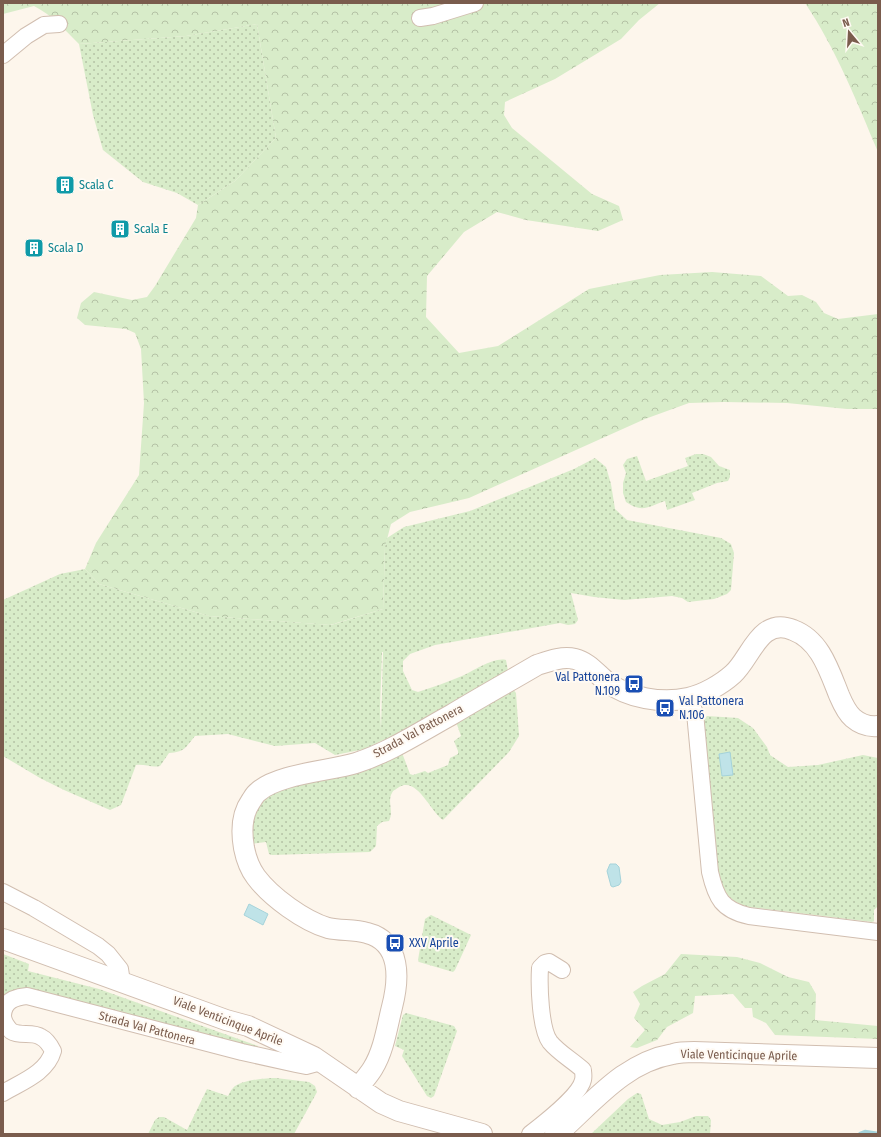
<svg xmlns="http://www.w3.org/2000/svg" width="881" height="1137" viewBox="0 0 881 1137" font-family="'Fira Sans Condensed',sans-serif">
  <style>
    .forest { fill: url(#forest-crowns) }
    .garden { fill: url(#garden-dots); fill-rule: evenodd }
    .water { fill: #bfe3e8; stroke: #a5d3da }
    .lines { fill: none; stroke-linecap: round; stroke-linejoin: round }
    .stream { stroke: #a5d3da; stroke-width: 4.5 }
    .minor-casing { stroke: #d1beb0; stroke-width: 18 }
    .tertiary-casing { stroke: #d1beb0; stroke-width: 22 }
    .minor { stroke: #fff; stroke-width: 16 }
    .tertiary { stroke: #fff; stroke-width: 20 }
    .labels { text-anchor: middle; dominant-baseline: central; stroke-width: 4; stroke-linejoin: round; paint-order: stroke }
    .culture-label { font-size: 12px; fill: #0d838f; stroke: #fffaf3; text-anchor: start }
    .transit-label { font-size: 12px; fill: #164399; stroke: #fffaf3; text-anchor: start }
    .street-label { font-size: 12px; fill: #7a5c4d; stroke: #fffaf3 }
  </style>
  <defs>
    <pattern id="forest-crowns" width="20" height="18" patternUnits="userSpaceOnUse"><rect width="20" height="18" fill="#d8ecc9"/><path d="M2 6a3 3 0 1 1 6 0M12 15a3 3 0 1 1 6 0" fill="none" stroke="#b4c2a5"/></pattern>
    <pattern id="garden-dots" width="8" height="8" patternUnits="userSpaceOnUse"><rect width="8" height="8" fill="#d8ecc9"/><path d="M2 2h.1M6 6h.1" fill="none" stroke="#b4c2a5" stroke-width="1.8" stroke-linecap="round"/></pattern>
  </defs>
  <rect width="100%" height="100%" fill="#fdf6ec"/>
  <path class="forest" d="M3 3H660L639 20 621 39 555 79 505 102 504 115 512 128 592 194 619 206 623 220 598 231 526 220 497 212 464 232 427 276 426 317 459 353 498 346 589 289 660 275 712 272 761 276 788 296 802 295 816 302 824 313 838 319 878 314V409H847L787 403 724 402 689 403 645 419 469 498 410 512 391 524 385 547 383 609 330 625 209 616 99 584 85 569 96 543 139 475 144 403 141 349 135 333 126 329 85 325 77 318 81 303 94 292 132 300 147 297 155 286 196 218 198 205 235 181 276 138 257 24 186 36 79 44C65 30 52 15 34 6L3 14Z
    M805 3H878V152C857 102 836 49 805 3Z
    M681 954 737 957 760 963 788 977 809 982 816 994 815 1020 878 1026V1039L775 1035 766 1023 753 1017 752 1008H745L733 994 695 996 693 1013 667 1027 657 1040 637 1048 630 1047 645 1030 634 1018 640 1004 633 992 642 986 665 974Z"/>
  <path class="garden" d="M257 24 276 138 235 181 198 205 177 193 143 182 103 150 93 115 79 44 186 36Z
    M696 454H703L711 457 719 466 730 470V477L728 481 717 483 692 493 695 500 667 510 665 501C648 507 642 513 626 502L623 493V483L626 473 623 465 627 459 637 456 646 481 688 466 685 458Z
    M595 458 606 467 611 484 615 509 627 520 721 538 731 544 734 553 731 590 727 594 714 599 688 602 682 598 672 596 624 600 594 597 571 593 578 620 575 624 568 625 560 623 435 645 410 654 403 661V671L412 690 418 692C433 687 448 682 462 676 474 671 493 657 506 660L508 671 396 736 381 741 365 749 335 755 315 743 275 746 228 734 195 736C185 748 185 752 169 753L160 766C152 768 145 764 136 765L121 805 110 810 64 790 40 778 3 756V600L60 574 85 569 99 584 209 616 331 625 383 609 385 547 387 538 404 527 470 511 574 469ZM382 652H383L381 730 380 708Z
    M512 688 516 693 519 736 509 752 443 820C430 811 417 776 399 787 397 789 393 790 392 793 387 801 394 812 389 821L382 822 377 826 376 846 370 852 272 855 269 854 266 842 251 844 249 823 267 790 401 750 410 774 413 775 425 771 428 773 448 765 450 758 458 754V751L454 741 461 736 455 719Z
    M707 716 738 718 753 728 767 747 770 755 788 767 818 765 863 755 878 758V906L874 910V921L872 922 749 907C729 902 722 891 718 871L704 719Z
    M431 915 471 935 455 970 453 972 419 962 418 960 425 919Z
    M3 954 29 964 28 971 99 989 258 1046V1048L25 989C17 989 9 991 3 997Z
    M406 1013 454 1026 457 1031 434 1096 431 1098 427 1096 402 1056 404 1050 395 1046 403 1015Z
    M276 1078 309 1082 315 1086 317 1092 294 1134H148L155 1120 159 1117H164L187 1130 207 1089 228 1096C229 1094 231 1090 233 1088 240 1080 266 1078 276 1078Z
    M637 1093 641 1094 649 1119 662 1125 680 1122 696 1116H708L711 1120 710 1134H591L628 1099Z"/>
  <path class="water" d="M730 752 733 775 722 776 719 754Z
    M610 864H616L619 867 621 882 619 885 613 887 611 886 607 871Z
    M249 904 268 914 263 925 244 915Z"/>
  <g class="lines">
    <path class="stream" d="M860 1134 865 1132 878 1134"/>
    <g class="minor-casing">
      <path id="minor" d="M420 18 433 16 475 3
        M3 55 26 36 44 25 59 24
        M689 698 695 713 710 872C716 898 722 910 749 916L878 932
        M3 892 34 908 98 946 108 954 120 969 122 982
        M3 1093C21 1082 47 1073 53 1051 50 1045 47 1040 41 1037 32 1031 20 1037 11 1031 6 1026 3 1021 3 1015 4 1001 15 997 27 996L242 1052 296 1064 306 1066 321 1062
        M530 1134C543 1124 580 1095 583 1080 584 1076 583 1073 583 1070 572 1060 559 1053 550 1042 540 1029 539 985 540 968L545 963 549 962 562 970"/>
    </g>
    <g class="tertiary-casing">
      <path id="tertiary" d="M3 939 226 1020 248 1026 314 1057 381 1103 399 1111 482 1134
        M358 1088C363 1081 369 1075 373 1068 384 1050 387 1027 392 1007 399 980 402 942 367 933 354 929 341 931 328 928 304 921 271 897 256 877 250 869 246 858 244 848 241 831 241 815 251 801 253 798 255 794 258 792 277 774 330 771 356 763 390 752 420 732 451 715 479 698 508 682 537 665 549 661 562 656 575 659 588 662 597 674 607 682 628 698 662 704 688 698 703 695 722 684 733 674 751 658 760 616 793 630 820 640 829 670 839 695 842 702 846 712 853 718 860 724 869 727 878 726
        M555 1134 563 1129C596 1099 626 1062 673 1054 680 1052 687 1052 694 1052L878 1058"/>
    </g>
    <use href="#minor" class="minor"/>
    <use href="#tertiary" class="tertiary"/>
  </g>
  <defs>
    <g id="building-square" transform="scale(1)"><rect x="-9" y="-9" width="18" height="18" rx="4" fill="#0f9aa8" stroke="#fffaf3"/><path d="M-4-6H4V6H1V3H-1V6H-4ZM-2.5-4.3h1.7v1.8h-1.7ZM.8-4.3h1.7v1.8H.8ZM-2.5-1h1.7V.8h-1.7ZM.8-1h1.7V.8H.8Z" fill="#fff"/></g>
    <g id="bus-square" transform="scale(1)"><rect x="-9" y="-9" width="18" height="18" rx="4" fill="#1a4fb4" stroke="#fffaf3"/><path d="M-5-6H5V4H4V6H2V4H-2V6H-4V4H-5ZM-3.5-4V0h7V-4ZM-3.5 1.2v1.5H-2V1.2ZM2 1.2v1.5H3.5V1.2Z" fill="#fff"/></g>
  </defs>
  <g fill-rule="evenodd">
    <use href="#building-square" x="65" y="185"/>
    <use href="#building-square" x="120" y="229"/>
    <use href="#building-square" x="34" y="248"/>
    <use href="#bus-square" x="634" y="684"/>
    <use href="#bus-square" x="665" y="708"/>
    <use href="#bus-square" x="395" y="943"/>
  </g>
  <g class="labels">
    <g class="culture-label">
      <text x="79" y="185">Scala C</text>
      <text x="134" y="229">Scala E</text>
      <text x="48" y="248">Scala D</text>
    </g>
    <g class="transit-label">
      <text x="620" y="677" text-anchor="end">Val Pattonera<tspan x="620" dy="14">N.109</tspan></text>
      <text x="679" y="701">Val Pattonera<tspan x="679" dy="14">N.106</tspan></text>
      <text x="409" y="943">XXV Aprile</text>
    </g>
    <g class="street-label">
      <text transform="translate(418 731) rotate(-28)">Strada Val Pattonera</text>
      <text transform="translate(228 1021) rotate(21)">Viale Venticinque Aprile</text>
      <text transform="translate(147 1028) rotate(15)">Strada Val Pattonera</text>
      <text transform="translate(739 1055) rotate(1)">Viale Venticinque Aprile</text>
    </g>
  </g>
  <rect width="881" height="1137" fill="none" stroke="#7a5c4d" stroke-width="8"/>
  <g transform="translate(849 32) rotate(342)" stroke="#fffaf3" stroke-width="3" paint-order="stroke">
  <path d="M0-3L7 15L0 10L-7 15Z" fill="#7a5c4d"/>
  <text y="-6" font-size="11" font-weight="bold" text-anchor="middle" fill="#7a5c4d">N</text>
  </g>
</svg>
